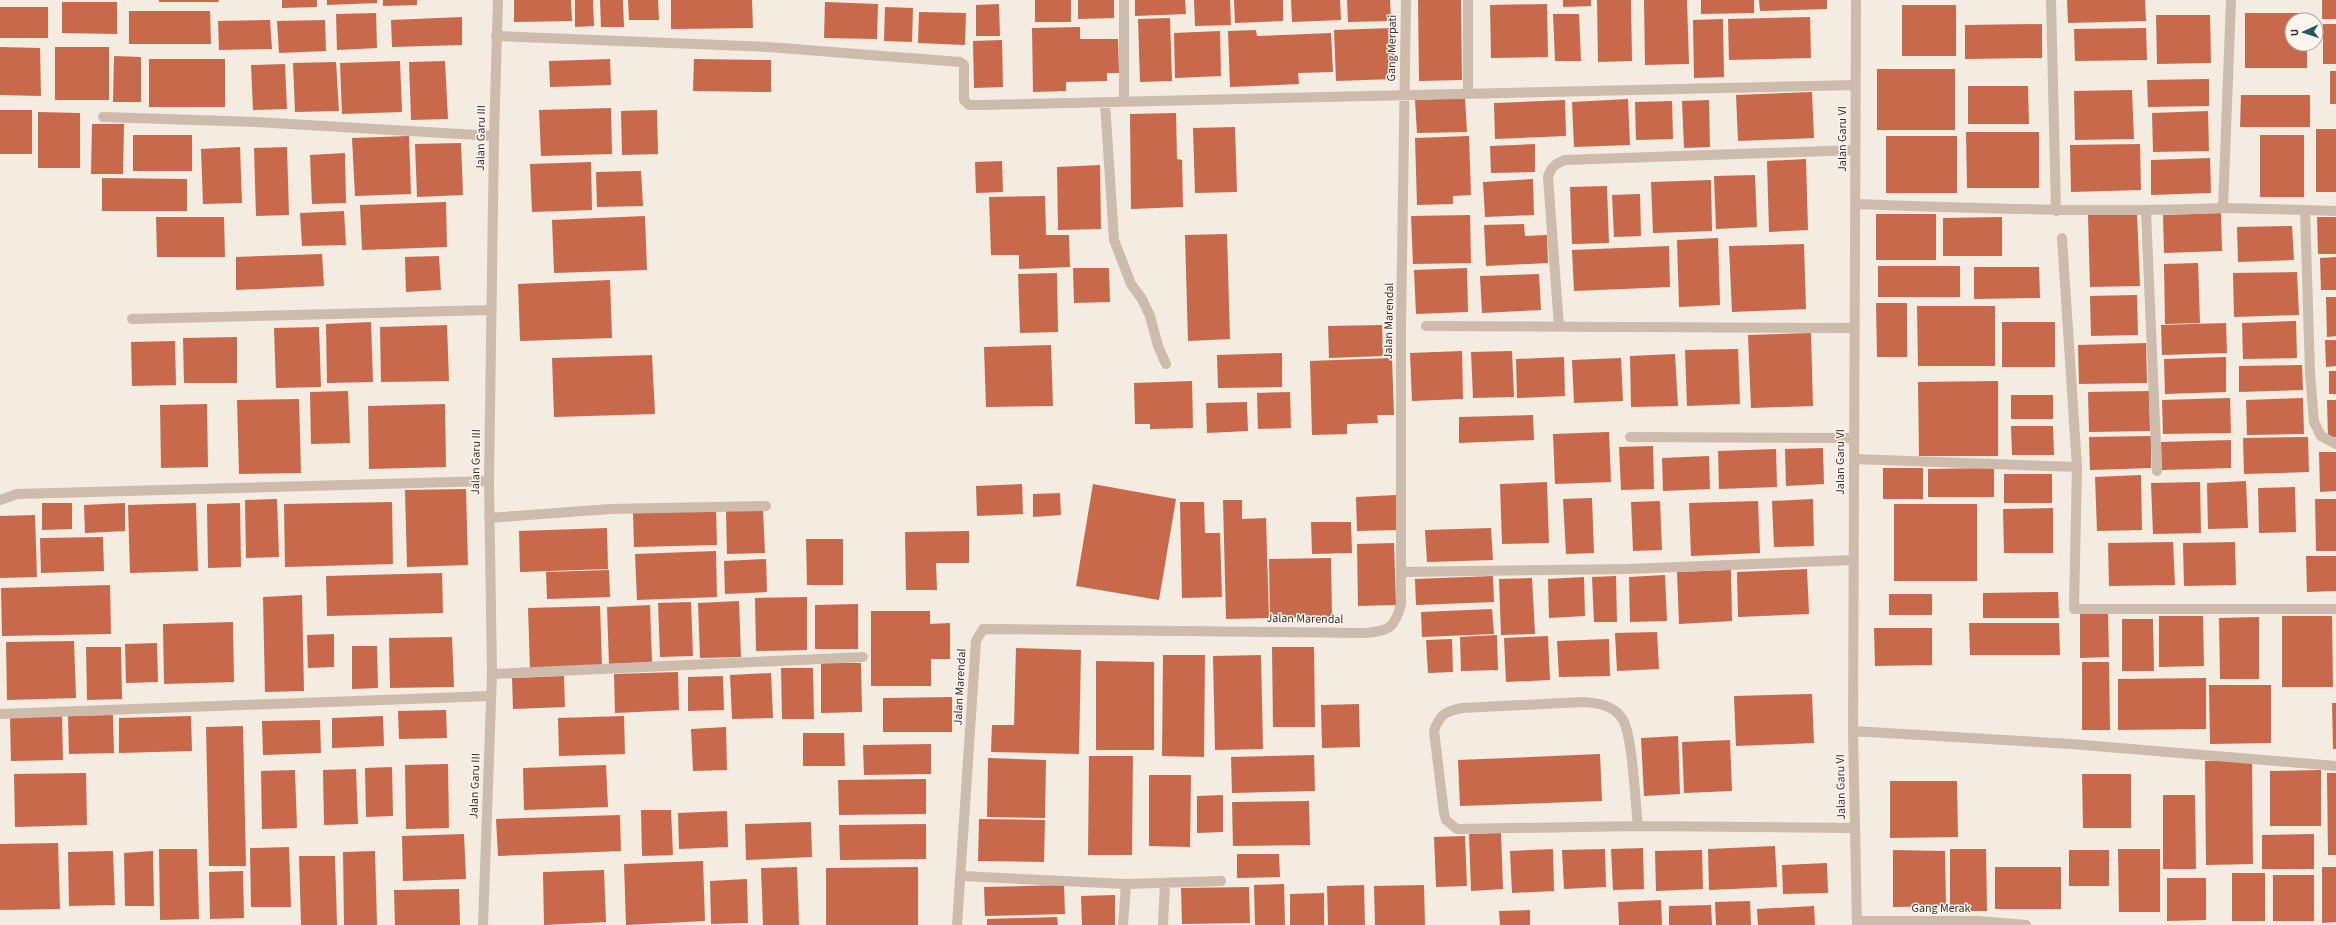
<svg xmlns="http://www.w3.org/2000/svg" width="2336" height="925" viewBox="0 0 2336 925" font-family="'Source Sans 3',sans-serif">
  <style>
    .building { fill: #c8694b }
    .lines { fill: none; stroke-linecap: round; stroke-linejoin: round }
    .minor { stroke: #cdbbac; stroke-width: 10 }
    .labels { text-anchor: middle; dominant-baseline: central; stroke-width: 3; stroke-linejoin: round; paint-order: stroke }
    .street-label { font-size: 12px; fill: #3b302b; stroke: #fbf5ee }
  </style>
  <rect width="100%" height="100%" fill="#f4ebe1"/>
  <path class="building" d="M159 0H219L218 2H159Z
    M282 0H317V7L282 8Z
    M327 0H377V3L327 5Z
    M383 0H417V5L383 6Z
    M514 0H571L572 21 514 22Z
    M575 0H593L594 26 575 27Z
    M600 0H623L624 27H601Z
    M628 0H658L659 20H629Z
    M671 0H752L753 28 671 29Z
    M1035 0H1071V22H1035Z
    M1078 0H1114V18L1078 19Z
    M1135 0H1185L1186 14 1135 16Z
    M1194 0H1230L1231 25 1195 26Z
    M1234 0H1283V21L1235 23Z
    M1291 0H1340L1341 20 1292 22Z
    M1347 0H1390L1391 21 1348 22Z
    M1418 0H1461L1462 80 1419 81Z
    M1563 0H1591V6L1563 7Z
    M1597 0H1631L1632 61 1598 62Z
    M1644 0H1687L1689 64 1645 65Z
    M1701 0H1754V13L1701 14Z
    M1759 0H1827V9L1760 11Z
    M2067 0H2145L2146 21 2068 23Z
    M2322 0H2336V19H2322Z
    M62 2H117V34L62 33Z
    M825 2 878 4 877 39 824 38Z
    M999 4 1000 36H976V5Z
    M1547 4 1548 57 1491 58 1490 5Z
    M1902 5H1956V56H1902Z
    M0 7H48V38H0Z
    M885 7 913 8 912 42 884 41Z
    M129 11H210L211 44H129Z
    M919 12 966 13 965 45 918 43Z
    M376 13 377 48 337 50 336 14Z
    M2245 13H2307V20H2292V44H2307V68H2245Z
    M1553 14H1579L1581 61H1555Z
    M2156 15H2210L2211 63 2157 64Z
    M462 17V45L392 47 391 20Z
    M1810 17 1811 58 1729 60 1728 19Z
    M1170 18 1172 81 1140 82 1138 19Z
    M1723 19 1724 77 1694 78 1693 20Z
    M270 20 272 49 219 50 218 21Z
    M325 20 326 51 279 53 277 21Z
    M2042 24V58L1965 59V25Z
    M2323 24H2336V64H2323Z
    M1080 27V39H1118L1119 73H1107V81L1066 82V91L1033 92 1032 28Z
    M1393 28 1395 79 1336 81 1334 30Z
    M2146 28 2147 60 2075 61 2074 29Z
    M1256 30 1257 36 1331 33 1333 72 1298 73 1299 84 1230 87 1228 31Z
    M1220 31 1221 76 1175 78 1174 33Z
    M1002 40 1003 87 974 88 973 41Z
    M0 47 40 48 41 96 0 95Z
    M55 47H109V100H55Z
    M114 56 141 57V102H113Z
    M149 59H225V107H149Z
    M610 59 611 85 550 87 549 61Z
    M694 59 771 60V92L693 91Z
    M400 61 402 112 342 114 340 63Z
    M445 61 448 119 411 120 409 62Z
    M336 62 339 111 295 112 293 63Z
    M285 64 287 109 253 110 251 65Z
    M1877 69H1955V130H1877Z
    M2330 71H2336V104H2330Z
    M2209 79V106L2148 107 2147 80Z
    M1968 86H2028L2029 124H1968Z
    M2132 90 2134 139 2075 140 2074 91Z
    M1812 92 1814 138 1738 141 1736 95Z
    M2241 95H2310V127H2240Z
    M1465 98 1467 132 1417 133 1415 100Z
    M1628 99 1630 145 1574 147 1572 102Z
    M1565 100 1566 136 1495 139 1494 103Z
    M1709 100 1710 147 1684 148 1682 101Z
    M1672 101 1673 139 1636 140 1635 102Z
    M611 108 612 154 541 156 539 110Z
    M0 110H32V154H0Z
    M657 110 658 154 622 155 621 111Z
    M2208 111 2209 151 2153 152 2152 113Z
    M38 112 80 113V168H38Z
    M1176 113 1177 159 1182 160 1183 207 1131 209 1130 114Z
    M92 124H124L123 174H91Z
    M1235 127 1237 192 1195 193 1193 128Z
    M2316 129H2336V192H2316Z
    M1966 132H2039V188H1967Z
    M133 135H192V171H133Z
    M2260 135H2304V197H2260Z
    M409 136 411 194 355 196 352 138Z
    M1469 136 1471 195 1453 196V204L1417 205 1415 138Z
    M1886 136H1957V193H1886Z
    M461 143 463 195 417 197 415 144Z
    M1535 144V172L1491 173 1490 146Z
    M2140 144 2141 190 2071 192 2070 145Z
    M240 147 242 203 203 204 201 149Z
    M287 147 289 215 256 216 254 148Z
    M345 153 346 203 312 204 310 155Z
    M2210 158 2211 193 2151 195V160Z
    M1806 159 1808 230 1769 232 1767 161Z
    M1002 161 1003 192 976 193 975 162Z
    M591 162 592 210 532 212 530 164Z
    M1100 165 1101 229 1058 230 1057 167Z
    M641 171 643 206 597 207 596 172Z
    M1755 175 1757 227 1716 229 1714 176Z
    M102 178 187 179V211H102Z
    M1533 179 1534 215 1485 217 1483 182Z
    M1711 180 1712 231 1653 233 1651 182Z
    M1607 186 1609 243 1572 244 1570 187Z
    M1640 194 1641 236 1614 237 1612 195Z
    M1045 196 1046 235H1069L1070 267 1019 269V255H991L989 197Z
    M446 202 447 247 362 250 360 205Z
    M344 211 346 245 302 246 300 213Z
    M2221 213 2222 251 2164 253 2163 215Z
    M1876 214H1936V260H1876Z
    M2137 214 2140 286 2090 287 2088 215Z
    M1470 215 1471 263 1413 264 1411 216Z
    M645 216 647 270 554 273 552 220Z
    M156 217H224L225 257H157Z
    M2002 217V256H1943V218Z
    M2317 217H2336V254H2318Z
    M1524 224 1525 236 1547 235 1548 263 1486 266 1484 225Z
    M2292 226 2294 260 2238 262 2237 227Z
    M1227 234 1230 339 1188 341 1185 235Z
    M1718 238 1720 305 1679 307 1677 240Z
    M1804 244 1806 309 1732 312 1729 246Z
    M1669 246 1670 287 1574 291 1572 250Z
    M322 254 324 286 236 290V257Z
    M439 256 441 290 406 292 405 257Z
    M2336 257V290H2321L2320 258Z
    M2198 263 2200 323 2165 324 2164 264Z
    M1878 266H1960V297H1878Z
    M1974 267H2039L2040 298 1974 299Z
    M1073 268H1109L1110 302 1074 303Z
    M1467 268 1468 312 1416 314 1414 270Z
    M2297 272 2299 315 2234 317 2233 273Z
    M1057 273 1058 332 1020 333 1018 274Z
    M1539 274 1541 310 1482 313 1480 276Z
    M610 280 612 338 520 341 518 284Z
    M2137 295 2138 335 2091 336 2090 296Z
    M2326 297H2336V336L2327 337Z
    M1876 303H1907V357H1877Z
    M1917 306H1995V366H1918Z
    M2296 321 2297 358 2243 359 2242 323Z
    M371 322 373 382 327 383 326 324Z
    M2002 322H2055V367H2002Z
    M2226 323 2227 353 2162 355 2161 325Z
    M447 325 449 381 381 382 380 327Z
    M1382 325 1383 356 1329 358 1328 326Z
    M319 327 321 387 276 388 274 328Z
    M1811 333 1813 406 1751 408 1748 335Z
    M237 337V383H184L183 338Z
    M2325 340H2336V366L2326 367Z
    M175 341 176 385 132 386 131 342Z
    M2146 343 2147 383 2079 384 2078 345Z
    M1051 345 1053 406 986 407 984 347Z
    M1738 349 1740 404 1687 406 1685 350Z
    M1462 351 1463 399 1412 401 1410 353Z
    M1512 351 1514 397 1473 398 1471 352Z
    M1282 353V387L1218 388 1217 355Z
    M1675 354 1678 406 1631 407 1630 356Z
    M652 355 655 414 554 417 552 358Z
    M1564 357 1565 396 1517 398 1516 359Z
    M2226 357V392L2165 394 2164 359Z
    M1392 358 1394 415H1377L1378 423 1347 424V434L1312 435 1310 361Z
    M1621 358 1623 401 1574 403 1572 360Z
    M2302 365 2303 390 2239 392V366Z
    M2329 371H2336V394H2329Z
    M1192 381 1193 428 1150 429V424H1135L1134 383Z
    M1998 381V456H1919L1918 382Z
    M348 391 350 443 311 444 310 392Z
    M2149 391 2150 431 2089 432 2088 392Z
    M1290 392 1291 428 1258 429 1257 393Z
    M2011 395H2053V419H2011Z
    M2230 398 2231 433 2163 434 2162 400Z
    M2303 398 2304 434 2247 435 2246 400Z
    M299 399 301 473 239 474 237 400Z
    M2327 400H2336V437H2328Z
    M1247 402 1248 431 1207 433 1206 403Z
    M207 404 208 467 161 468 160 405Z
    M445 404 446 467 369 469 368 406Z
    M1533 415 1534 440 1459 443V417Z
    M2011 426H2053L2054 455H2012Z
    M1609 432 1611 482 1555 484 1553 434Z
    M2151 436V468L2090 470 2089 437Z
    M2308 437 2309 472 2244 474 2243 438Z
    M2231 440V468L2162 470 2161 442Z
    M1653 446 1654 489 1621 490 1619 447Z
    M1823 448 1824 484 1786 486 1785 449Z
    M1776 449 1777 487 1719 489 1718 451Z
    M2319 452H2336V491L2320 492Z
    M1709 456 1710 489 1663 491 1662 458Z
    M1883 468H1923V499H1883Z
    M1994 468V497H1928V469Z
    M2004 474H2052V503H2004Z
    M2141 475 2142 530 2097 531 2095 477Z
    M2246 481 2248 528 2208 529 2207 483Z
    M1547 482 1549 543 1502 544 1500 484Z
    M2200 482 2201 533 2153 534 2151 483Z
    M1022 484 1023 514 977 516 976 486Z
    M1093 484 1176 499 1159 600 1076 586Z
    M2295 487 2296 532 2259 533 2258 488Z
    M466 489 468 565 407 567 405 490Z
    M1060 493 1061 515 1033 517V494Z
    M1396 495V530L1357 531 1356 497Z
    M1592 498 1594 553 1566 554 1563 499Z
    M277 499 279 557 246 558 245 500Z
    M1813 499 1814 546 1774 547 1772 501Z
    M2315 499H2336V551H2316Z
    M1223 500H1242V519L1266 518 1269 618 1226 619Z
    M1660 501 1662 550 1633 551 1631 502Z
    M1758 501 1760 553 1691 556 1689 503Z
    M392 502 393 564 285 567 284 504Z
    M1180 502H1204L1205 533H1220L1222 597 1182 598Z
    M42 503H72V529L42 530Z
    M125 503V531L85 533 84 505Z
    M196 503 198 571 130 573 128 505Z
    M240 503 241 567 208 568 207 504Z
    M1894 504H1977V581H1894Z
    M2053 508V553H2004L2003 509Z
    M716 509 717 545 634 547 633 512Z
    M763 510 765 553 727 554 726 511Z
    M35 515 37 577 0 578V516Z
    M1311 522H1351L1352 553 1312 554Z
    M607 528 608 569 520 572 519 531Z
    M1491 528 1493 560 1427 562 1425 530Z
    M969 531V563H936L937 590H906L905 532Z
    M103 537 104 571 41 573 40 538Z
    M806 539H843V585H807Z
    M2173 542 2175 585 2109 586 2108 543Z
    M2235 542 2236 585 2184 586 2183 543Z
    M1394 543 1396 605 1358 606 1357 544Z
    M716 551 717 597 637 600 635 554Z
    M2306 556H2336V591L2307 592Z
    M1331 558 1332 617 1270 618 1269 559Z
    M766 559 767 592 725 594 724 561Z
    M1807 569 1809 614 1738 617 1737 572Z
    M609 570 610 597 547 599 546 572Z
    M1731 570 1732 621 1679 624 1677 572Z
    M442 573 443 613 327 616 326 576Z
    M1665 575 1667 621 1630 622 1629 577Z
    M1493 576 1494 602 1416 605 1415 579Z
    M1616 576 1617 622H1594L1592 577Z
    M1584 577 1585 616 1549 618 1548 579Z
    M1532 578 1535 634 1501 635 1499 579Z
    M110 585 111 634 2 636 1 588Z
    M2058 592 2059 618H1983V593Z
    M1889 594H1932V615H1889Z
    M302 595 304 691 265 692 263 597Z
    M807 597V650L756 651 755 598Z
    M739 601 741 657 700 658 698 603Z
    M691 602 693 656 660 657 658 603Z
    M858 604V649H815V605Z
    M650 605 652 662 609 664 607 607Z
    M600 606 602 666 530 669 528 608Z
    M1492 609 1494 634 1422 637 1421 612Z
    M871 611H930V624L950 623V659H931V686H871Z
    M2080 613H2108L2109 657 2080 658Z
    M2159 616H2203L2204 666 2159 667Z
    M2282 616H2332L2333 687H2282Z
    M2259 617V679H2220L2219 618Z
    M2122 619H2153L2154 671H2122Z
    M233 622 234 682 164 684 163 624Z
    M1969 623H2059L2060 655H1970Z
    M1874 628H1932V665L1875 666Z
    M1657 632 1659 669 1617 671 1615 633Z
    M334 634V667L308 668 307 635Z
    M1497 635 1498 670 1461 671 1460 637Z
    M1548 636 1550 680 1506 682 1504 638Z
    M452 637 454 687 390 688 389 638Z
    M1452 639 1453 672 1428 673 1426 640Z
    M1609 639 1610 676 1559 677 1557 641Z
    M74 641 76 698 7 700 6 642Z
    M157 643 158 682 126 683 125 644Z
    M352 646H377L378 688 352 689Z
    M86 647H121L122 699 87 700Z
    M1272 647H1314L1315 727H1273Z
    M1016 648 1081 650 1079 754 991 752 992 725H1014Z
    M1163 655H1205L1204 757 1162 756Z
    M1261 655 1263 749 1215 750 1213 656Z
    M1096 661 1154 662V750H1096Z
    M2082 662H2109L2110 730H2082Z
    M821 663H861L862 712 821 713Z
    M781 668H813L814 719H782Z
    M678 672 679 710 615 713 614 674Z
    M771 673 773 718 732 719 730 675Z
    M564 676 565 707 513 709 512 678Z
    M723 676 724 710 688 711V677Z
    M2206 678V729L2118 730V679Z
    M2209 685H2271V743L2210 744Z
    M1812 694 1814 743 1736 746 1734 696Z
    M952 697V732H883V698Z
    M2332 703H2336V749H2333Z
    M1359 704 1360 747 1322 748 1321 705Z
    M446 710 447 738 399 739 398 711Z
    M113 715 114 753 69 754 68 716Z
    M62 716 63 760 11 761 10 717Z
    M191 716 192 751 119 753V718Z
    M383 716 384 746 332 748V718Z
    M624 716 625 754 559 756 558 718Z
    M320 720 321 753 263 755 262 721Z
    M243 726 246 866H209L206 727Z
    M726 727 727 770 693 771 691 729Z
    M803 733H844L845 766H803Z
    M1678 736 1680 794 1644 796 1641 738Z
    M1730 740 1732 791 1684 793 1682 742Z
    M931 744V774L864 775 863 745Z
    M1600 754 1602 801 1460 806 1458 760Z
    M1314 755 1315 791 1232 793 1231 757Z
    M1089 756H1133L1132 855H1088Z
    M988 758 1046 760 1045 818 987 817Z
    M2252 760 2253 864 2206 865 2205 761Z
    M448 764 449 828 406 829 405 765Z
    M606 765 608 807 524 810 523 768Z
    M392 767 393 816 366 817 365 768Z
    M356 769 358 824 324 825 323 770Z
    M295 770 297 828 262 829 261 771Z
    M2321 770V826H2270V771Z
    M86 773 87 825 15 827 14 774Z
    M2327 773H2336V855H2328Z
    M2082 774H2131V828H2083Z
    M1149 775H1191L1190 847 1149 846Z
    M926 779V814L839 815 838 780Z
    M1890 781H1957L1958 837 1890 838Z
    M1223 795V832L1197 833V796Z
    M2163 795H2195L2196 869H2163Z
    M1309 801 1310 845 1233 846 1232 802Z
    M641 810H671L673 855 642 856Z
    M727 811 728 847 679 849 678 813Z
    M620 815 621 851 498 856 496 819Z
    M979 819 1045 820 1044 862 978 861Z
    M811 822 812 857 746 860 745 824Z
    M926 824V859L840 860 839 825Z
    M1501 833 1503 889 1471 891 1469 834Z
    M464 834 466 879 403 881 402 836Z
    M2314 834V869H2262V835Z
    M1465 836 1467 886 1436 887 1434 837Z
    M58 843 60 909 0 910V844Z
    M1775 846 1777 887 1709 890 1708 849Z
    M289 847 291 907H251L250 848Z
    M1643 848 1644 889 1613 890 1611 849Z
    M159 849H197L199 919 160 920Z
    M1553 849 1554 891 1512 893 1510 851Z
    M1605 849 1606 887 1564 889 1562 850Z
    M1950 849H1986L1987 911H1950Z
    M2118 849H2160V912H2119Z
    M1702 850 1703 889 1656 891 1655 851Z
    M1893 850 1945 851 1946 906 1893 907Z
    M2069 850H2109V886H2069Z
    M113 851 115 905 69 906 68 852Z
    M153 851 154 906H125L124 853Z
    M375 851 377 925H344L343 852Z
    M1237 854H1279L1280 877 1237 878Z
    M299 856H335L337 925H301Z
    M703 861 705 921 626 925 624 864Z
    M1827 863 1828 893 1783 894 1782 865Z
    M797 867 799 925H763L761 868Z
    M918 867V925H826V868Z
    M1995 867H2061V909H1995Z
    M2322 867H2336V922L2322 923Z
    M604 870 606 922 544 925 543 872Z
    M243 871 244 918 210 919 209 872Z
    M2232 873H2265V921H2232Z
    M2273 875H2314V921H2273Z
    M2167 878H2206V920L2167 921Z
    M747 879 748 923 711 924 710 881Z
    M1284 884 1285 925H1255L1254 885Z
    M1064 885 1065 914 985 916 984 887Z
    M1364 885 1365 925H1328L1327 886Z
    M1424 885 1425 925H1375L1374 886Z
    M1249 887 1250 923 1182 924 1181 888Z
    M459 889 460 925H395L394 890Z
    M1324 893V925H1290V894Z
    M1115 895V925H1082L1081 896Z
    M1661 900 1662 925H1619L1618 902Z
    M1750 901 1751 925H1716L1715 902Z
    M1711 905 1712 925H1669V906Z
    M1814 906 1815 925H1758L1757 909Z
    M1530 910V925H1500L1499 911Z
    M1057 917 1058 925H987V919Z"/>
  <g class="lines">
    <path class="minor" d="M1124 0V101
      M1856 0 1853 731 1857 925
      M2051 0 2056 211
      M2231 0 2223 208 2305 210 2310 373 2314 422 2321 436 2336 444
      M496 36 768 47 960 62 964 65V100L969 105H980L1855 85
      M1468 93V0
      M1105 103 1114 240 1131 284 1142 299 1150 316 1158 346 1166 364
      M103 117 256 122 494 136
      M1855 204C1978 208 2100 213 2223 208
      M2305 210 2336 211
      M2146 211 2157 471
      M2062 238 2077 467 2074 609H2336
      M132 319 491 310
      M1426 326 1854 328
      M1559 327 1548 177C1551 167 1555 164 1565 160L1855 150
      M1630 437 1853 438
      M1854 459 2077 467
      M0 500 17 494 489 481
      M489 518 610 509 766 506
      M1401 572 1627 569 1853 560
      M492 674 863 657
      M0 714 491 696
      M1853 731 2071 744 2336 766
      M1638 826C1635 802 1633 738 1623 720 1615 705 1597 703 1583 702L1462 708C1446 711 1439 715 1434 731L1444 813 1446 820 1457 829 1638 826 1855 828
      M962 876 1126 884 1221 881
      M1857 921H1977L2026 925
      M483 925 492 674 489 481 494 136 498 0
      M957 925 976 641 983 629 1366 633C1389 631 1395 628 1401 604V326L1406 0
      M1123 925 1126 884
      M1163 925 1165 883"/>
  </g>
  <g class="labels">
    <g class="street-label">
      <text transform="translate(1392 48) rotate(-89)">Gang Merpati</text>
      <text transform="translate(481 138) rotate(-89)">Jalan Garu III</text>
      <text transform="translate(1842 139) rotate(-90)">Jalan Garu VI</text>
      <text transform="translate(1389 321) rotate(-89)">Jalan Marendal</text>
      <text transform="translate(476 462) rotate(-89)">Jalan Garu III</text>
      <text transform="translate(1840 462) rotate(-90)">Jalan Garu VI</text>
      <text transform="translate(1305 619) rotate(1)">Jalan Marendal</text>
      <text transform="translate(960 687) rotate(-87)">Jalan Marendal</text>
      <text transform="translate(475 786) rotate(-88)">Jalan Garu III</text>
      <text transform="translate(1841 787) rotate(-91)">Jalan Garu VI</text>
      <text x="1941" y="908">Gang Merak</text>
    </g>
  </g>
  <g transform="translate(2304 32) rotate(267)"><circle r="19" fill="#fbf5ee" stroke="#aea6a0"/>
  <path d="M0-3L7 15L0 10L-7 15Z" fill="#1f5a5e"/>
  <text y="-6" font-size="11" font-weight="bold" text-anchor="middle" fill="#3b302b">U</text>
  </g>
</svg>
